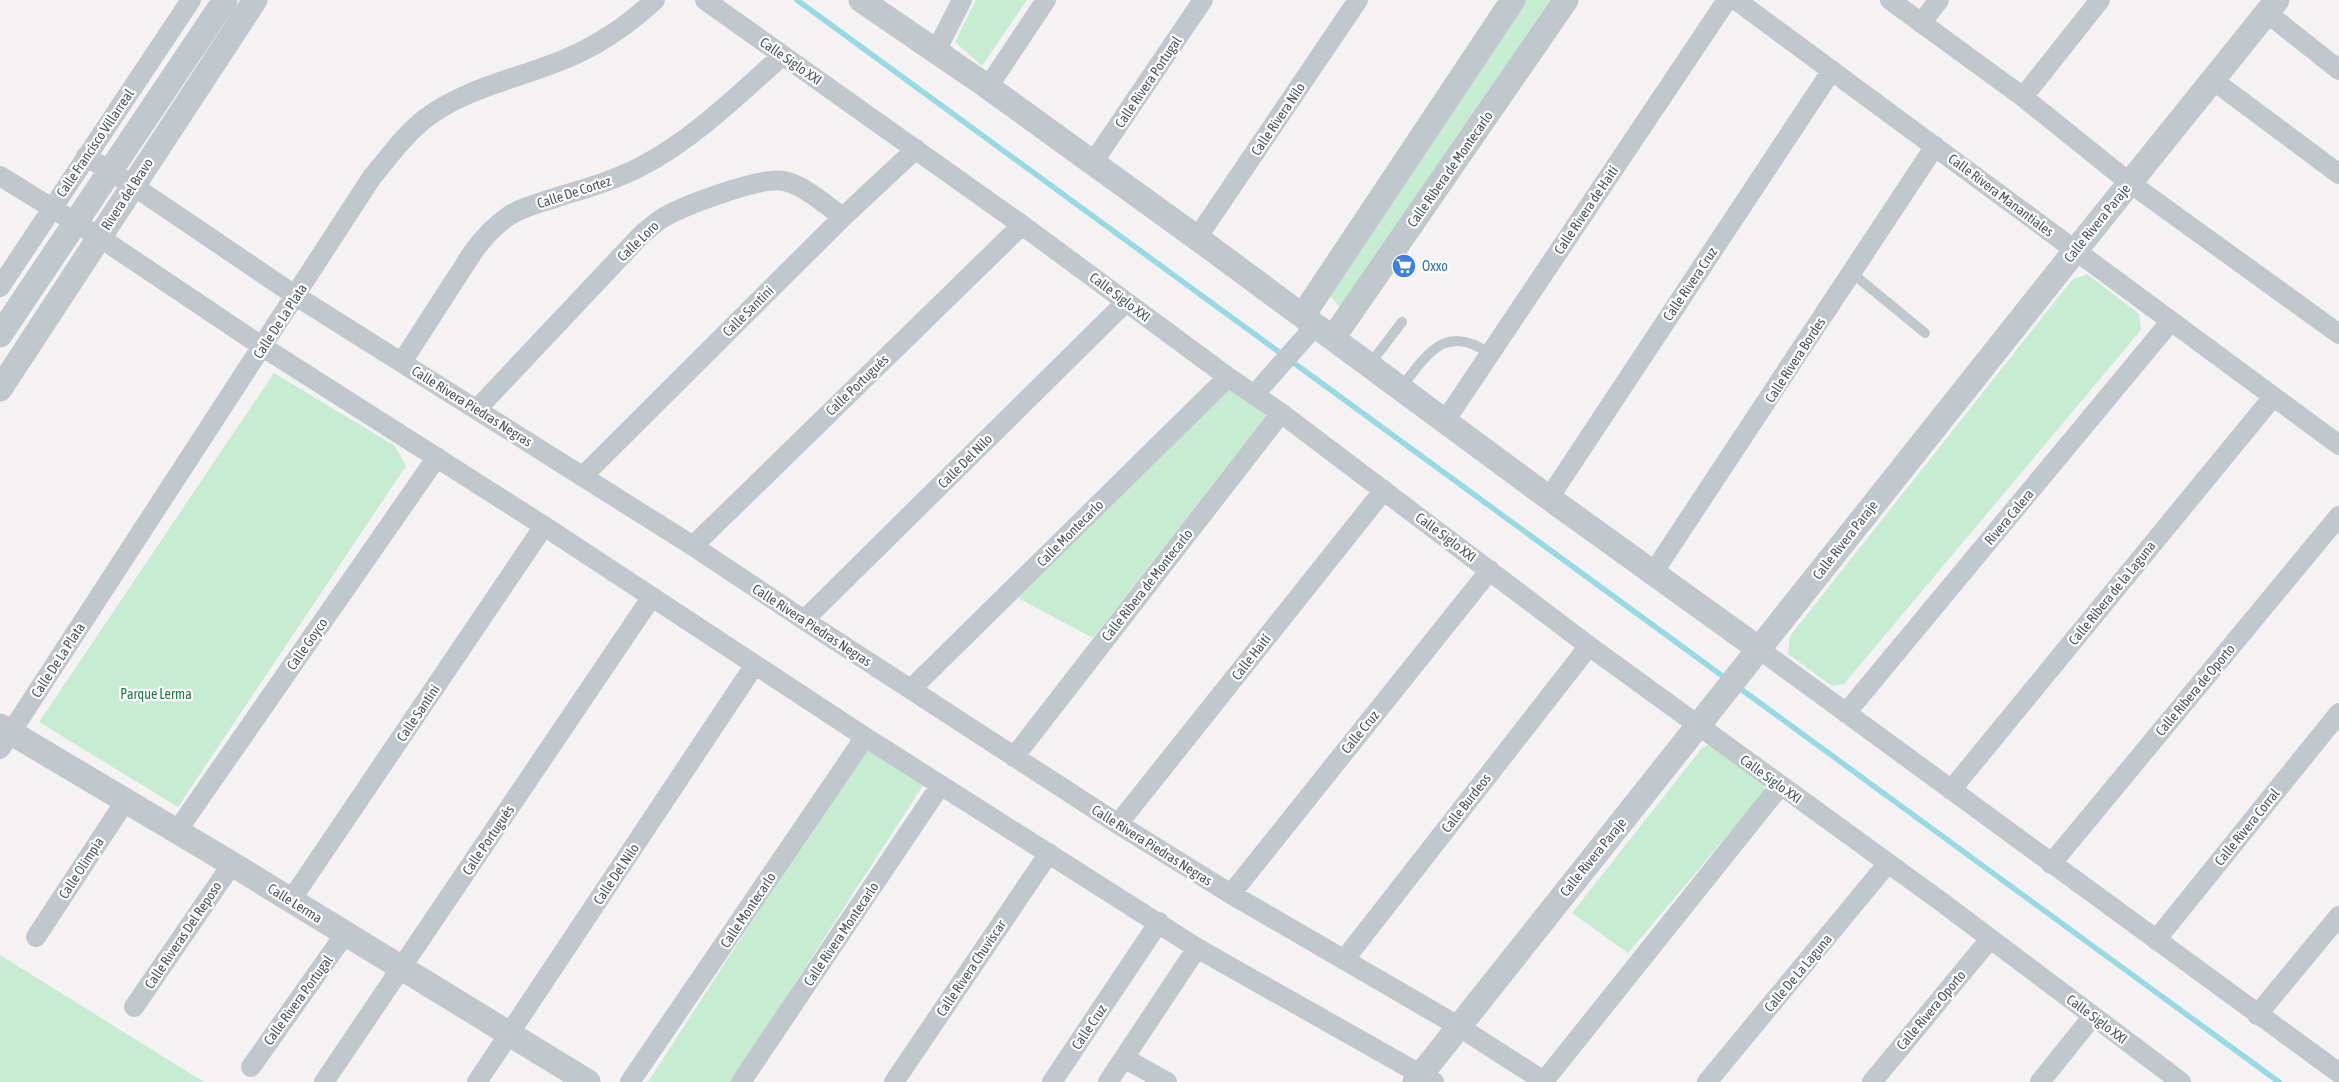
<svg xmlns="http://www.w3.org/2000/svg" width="2339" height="1082" viewBox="0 0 2339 1082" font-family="'Asap Condensed',sans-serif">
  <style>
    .green { fill: #c7ecd2 }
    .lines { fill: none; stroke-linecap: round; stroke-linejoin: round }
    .stream { stroke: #98d9e4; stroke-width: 5.5 }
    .service { stroke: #c0c7cd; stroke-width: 10 }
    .minor { stroke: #c0c7cd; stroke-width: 20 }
    .tertiary { stroke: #c0c7cd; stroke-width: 25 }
    .labels { text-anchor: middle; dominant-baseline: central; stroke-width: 4.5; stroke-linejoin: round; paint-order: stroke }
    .street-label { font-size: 14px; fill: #4c565e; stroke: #fff }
    .shop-label { font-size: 14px; fill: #366cbe; stroke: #fff; text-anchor: start }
    .park-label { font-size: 14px; fill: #227948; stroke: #fff }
  </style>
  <rect width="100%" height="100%" fill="#f4f2f2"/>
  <path class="green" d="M976 0H1027L982 66 955 42Z
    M1524 0H1555L1341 308 1328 294Z
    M2087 274 2139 314 2141 330 1844 684 1832 686 1788 654 1790 636 2072 280Z
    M274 373 395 446 406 466 178 807 39 722Z
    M1231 389 1264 412 1266 416 1093 638 1018 598 1224 392Z
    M1711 743 1765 783 1764 792 1628 953 1572 913 1702 748Z
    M865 746 924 784 731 1082H648Z
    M0 955 204 1082H0Z"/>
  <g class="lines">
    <path class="stream" d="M797 0 1728 680
      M1738 687 2279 1082"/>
    <path class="service" d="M1852 273 1925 333
      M1370 364 1402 322
      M1401 388C1427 354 1446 322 1490 354"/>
    <path class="minor" d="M705 0 1022 225 1228 377 1281 413 1589 646 1943 903 2181 1082
      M1736 0 2339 445
      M1890 0 2023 97 2130 183 2339 334
      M2267 13 2339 70
      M1921 23 1939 0
      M935 53 962 0
      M2214 81 2339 174
      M988 87 1046 0
      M2023 97 2100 0
      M86 156 132 185 296 296 693 546 804 620 1118 824 1231 894 1458 1026 1545 1082
      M1092 164 1203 0
      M0 176 99 237 263 347 544 526 865 737 1197 948 1434 1082
      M1197 238 1358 0
      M0 287 191 0
      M402 362 473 252C484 237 495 225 510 215 526 205 547 201 564 195 591 187 617 179 642 166 695 138 738 95 783 55
      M1255 394 1307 335
      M477 409 643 233C649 229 655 223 661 219 682 206 762 176 784 181 806 186 825 205 843 217
      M1445 421 1727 0
      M583 476 843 217 916 149
      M1549 498 1832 70
      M693 546 1022 225
      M1653 573 1935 146
      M804 620 1126 302
      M1759 649 2339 1073
      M911 689 1228 377
      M1846 713 2171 321
      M0 749 372 177C389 157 404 135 426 118 465 89 511 80 555 63 593 49 626 27 655 0
      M1014 757 1281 413
      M1951 790 2273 397
      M1118 824 1384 490
      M177 831 437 457
      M2051 864 2339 516
      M1231 894 1490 570
      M291 900 544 526
      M36 937 126 800
      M2156 940 2339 713
      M1344 960 1589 646
      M134 1007 232 864
      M2257 1015 2339 916
      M1124 1058 1167 1082
      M251 1067 345 934
      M1544 1081 1780 786
      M324 1082 651 598
      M477 1082 754 666
      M630 1082 865 737
      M741 1082 940 786
      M894 1082 1049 853
      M1052 1082 1159 922
      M1108 1082 1197 948
      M1707 1082 1888 863
      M1872 1082 1990 939
      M2040 1082 2093 1016"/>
    <path class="tertiary" d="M861 0 988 87 1197 238 1549 498 1759 649
      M1303 315 1513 0
      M0 335 225 0
      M1333 338 1566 0
      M0 389 255 0
      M0 726 232 864 588 1082
      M1415 1082 2075 251 2277 0"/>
  </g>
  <defs>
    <g id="supermarket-disc" transform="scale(1.25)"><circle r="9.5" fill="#3f7fe0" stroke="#fff"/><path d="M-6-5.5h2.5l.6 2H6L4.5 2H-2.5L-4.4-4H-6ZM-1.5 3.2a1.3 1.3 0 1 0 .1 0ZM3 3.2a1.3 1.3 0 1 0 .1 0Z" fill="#fff"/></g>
  </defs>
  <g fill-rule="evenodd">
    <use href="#supermarket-disc" x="1404" y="266"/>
  </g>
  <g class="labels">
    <g class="street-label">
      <text transform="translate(791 61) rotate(35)">Calle Siglo XXI</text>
      <text transform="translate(1148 82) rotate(-56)">Calle Rivera Portugal</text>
      <text transform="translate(1278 119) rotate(-56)">Calle Rivera Nilo</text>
      <text transform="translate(95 143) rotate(-56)">Calle Francisco Villarreal</text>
      <text transform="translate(1450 169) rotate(-55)">Calle Ribera de Montecarlo</text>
      <text transform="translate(574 192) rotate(-18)">Calle De Cortez</text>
      <text transform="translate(127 194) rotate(-57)">Rivera del Bravo</text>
      <text transform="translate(2001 195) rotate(37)">Calle Rivera Manantiales</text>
      <text transform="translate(1586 210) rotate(-56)">Calle Rivera de Haití</text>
      <text transform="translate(2097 223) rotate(-51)">Calle Rivera Paraje</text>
      <text transform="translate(638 241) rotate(-44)">Calle Loro</text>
      <text transform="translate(1690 284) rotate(-56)">Calle Rivera Cruz</text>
      <text transform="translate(1120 297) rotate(37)">Calle Siglo XXI</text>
      <text transform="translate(748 311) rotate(-45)">Calle Santini</text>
      <text transform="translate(280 321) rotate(-57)">Calle De La Plata</text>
      <text transform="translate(1795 360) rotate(-57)">Calle Rivera Bordes</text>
      <text transform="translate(857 385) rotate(-44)">Calle Portugués</text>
      <text transform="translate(472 406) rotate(32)">Calle Rivera Piedras Negras</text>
      <text transform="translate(965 461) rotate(-45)">Calle Del Nilo</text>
      <text transform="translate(2009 517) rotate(-50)">Rivera Calera</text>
      <text transform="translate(1070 533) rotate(-45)">Calle Montecarlo</text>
      <text transform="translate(1446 537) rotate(37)">Calle Siglo XXI</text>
      <text transform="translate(1845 540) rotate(-52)">Calle Rivera Paraje</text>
      <text transform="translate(1147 585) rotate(-52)">Calle Ribera de Montecarlo</text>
      <text transform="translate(2112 593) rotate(-51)">Calle Ribera de la Laguna</text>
      <text transform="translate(812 625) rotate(33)">Calle Rivera Piedras Negras</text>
      <text transform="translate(307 644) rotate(-55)">Calle Goyco</text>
      <text transform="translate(1251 657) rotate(-52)">Calle Haití</text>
      <text transform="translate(58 660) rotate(-57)">Calle De La Plata</text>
      <text transform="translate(2195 690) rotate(-50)">Calle Ribera de Oporto</text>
      <text transform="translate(418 713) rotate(-56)">Calle Santini</text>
      <text transform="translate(1360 732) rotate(-51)">Calle Cruz</text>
      <text transform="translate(1771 779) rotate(36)">Calle Siglo XXI</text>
      <text transform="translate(1466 803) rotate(-52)">Calle Burdeos</text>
      <text transform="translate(2247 827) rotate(-51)">Calle Rivera Corral</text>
      <text transform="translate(488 840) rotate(-56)">Calle Portugués</text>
      <text transform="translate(1152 845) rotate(32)">Calle Rivera Piedras Negras</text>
      <text transform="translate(1593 857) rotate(-51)">Calle Rivera Paraje</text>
      <text transform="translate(81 868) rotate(-57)">Calle Olimpia</text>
      <text transform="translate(616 874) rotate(-56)">Calle Del Nilo</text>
      <text transform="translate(295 903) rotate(32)">Calle Lerma</text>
      <text transform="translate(748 910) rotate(-56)">Calle Montecarlo</text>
      <text transform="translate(841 934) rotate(-56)">Calle Rivera Montecarlo</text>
      <text transform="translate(183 935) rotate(-56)">Calle Riveras Del Reposo</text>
      <text transform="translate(971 968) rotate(-56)">Calle Rivera Chuviscar</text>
      <text transform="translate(1798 973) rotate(-50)">Calle De La Laguna</text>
      <text transform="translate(298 1000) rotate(-54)">Calle Rivera Portugal</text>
      <text transform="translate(1931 1010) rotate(-50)">Calle Rivera Oporto</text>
      <text transform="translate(2097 1019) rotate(37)">Calle Siglo XXI</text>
      <text transform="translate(1089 1027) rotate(-56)">Calle Cruz</text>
    </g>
    <g class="shop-label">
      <text x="1422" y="266">Oxxo</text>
    </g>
    <g class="park-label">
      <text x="156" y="694">Parque Lerma</text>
    </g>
  </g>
</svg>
